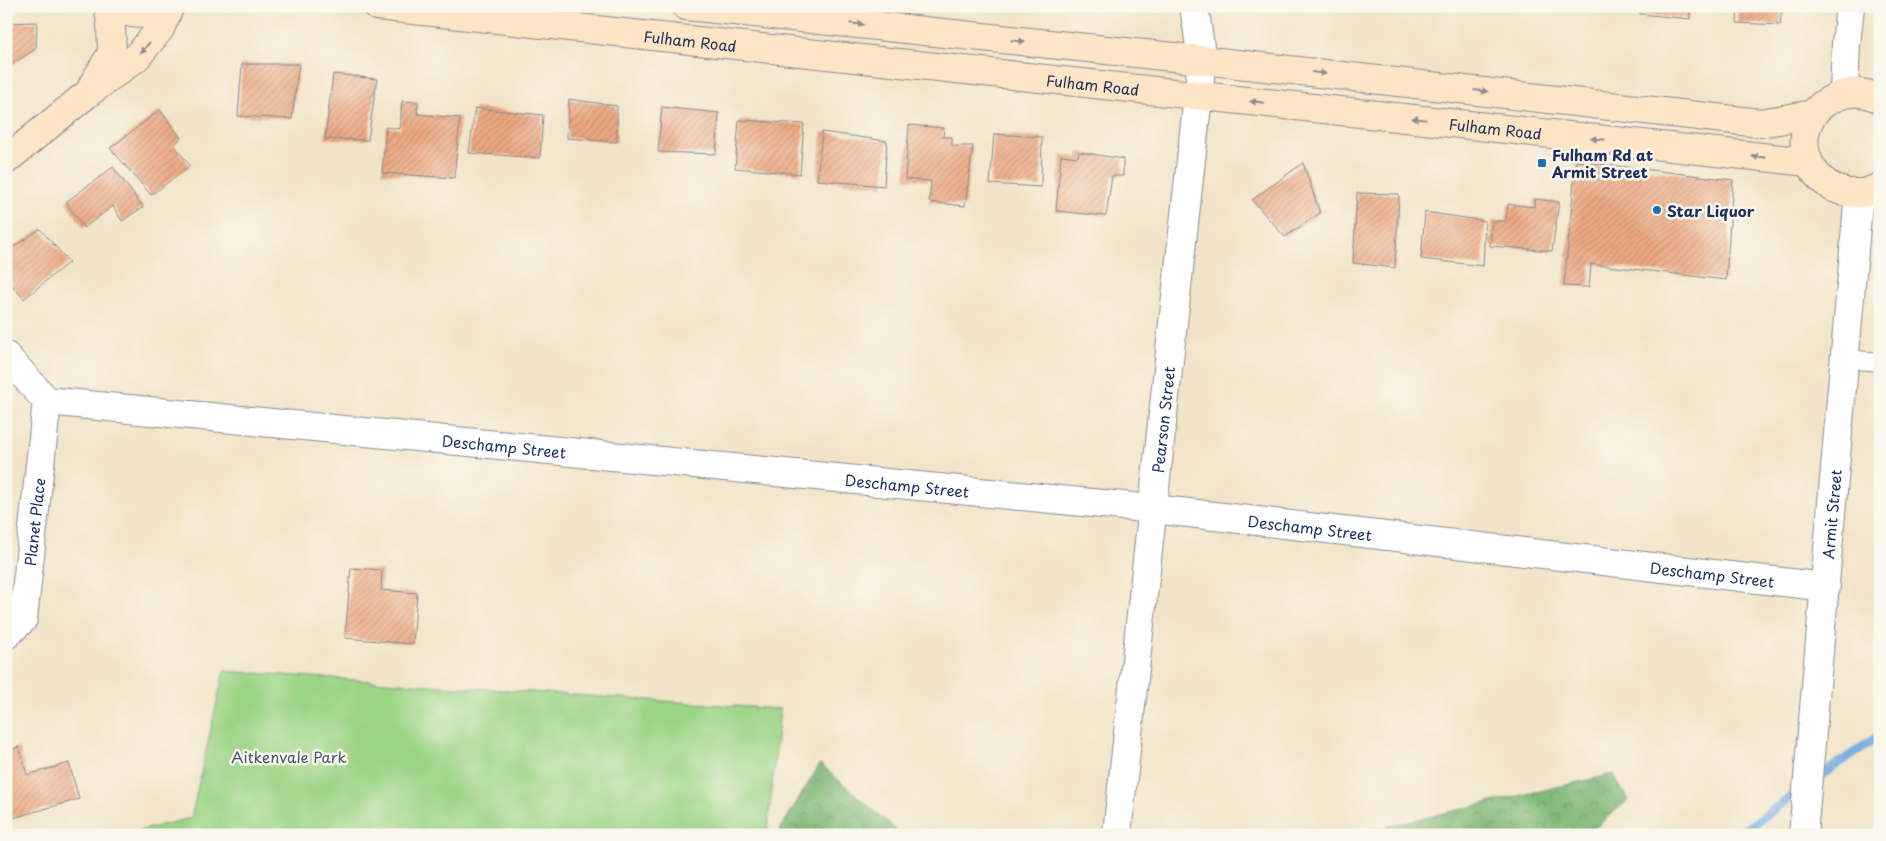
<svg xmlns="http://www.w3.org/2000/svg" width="1886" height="841" viewBox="0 0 1886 841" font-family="'Playpen Sans',sans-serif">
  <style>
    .forest { fill: url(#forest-crowns); stroke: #4c7268 }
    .park { fill: #9cd486; stroke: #5c8272 }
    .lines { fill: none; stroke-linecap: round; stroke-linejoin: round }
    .stream { stroke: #70a9e0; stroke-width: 9 }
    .building { fill: url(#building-hatch) }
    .lane-casing { stroke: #868a93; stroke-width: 20 }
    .street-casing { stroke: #868a93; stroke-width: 30 }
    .secondary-casing { stroke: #868a93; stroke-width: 30 }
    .lane { stroke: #fff; stroke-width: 18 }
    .street { stroke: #fff; stroke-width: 28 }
    .secondary { stroke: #fde5c5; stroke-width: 28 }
    .oneway { fill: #8c8a92 }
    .poi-dot { fill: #1f6fb2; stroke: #fbf7ec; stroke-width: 2 }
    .labels { text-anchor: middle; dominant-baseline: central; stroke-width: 5; stroke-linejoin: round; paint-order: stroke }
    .street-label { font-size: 15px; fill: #1b2f5e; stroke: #fbf7ec }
    .poi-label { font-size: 15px; font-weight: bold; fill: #1b2f5e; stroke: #fbf7ec; text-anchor: start }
    .park-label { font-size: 15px; fill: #3b5868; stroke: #fbf7ec }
  </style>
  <defs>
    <pattern id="forest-crowns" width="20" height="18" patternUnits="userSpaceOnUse" patternTransform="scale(1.25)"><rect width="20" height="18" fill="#7db673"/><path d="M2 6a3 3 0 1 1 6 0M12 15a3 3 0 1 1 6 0" fill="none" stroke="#669462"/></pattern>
    <pattern id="building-hatch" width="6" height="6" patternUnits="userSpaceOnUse" patternTransform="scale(1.25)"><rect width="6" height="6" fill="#eda982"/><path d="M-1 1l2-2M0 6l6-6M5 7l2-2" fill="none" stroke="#bf8a6e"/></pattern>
  </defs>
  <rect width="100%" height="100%" fill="#fbf7ec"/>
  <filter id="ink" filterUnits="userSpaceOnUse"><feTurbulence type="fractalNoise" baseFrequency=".02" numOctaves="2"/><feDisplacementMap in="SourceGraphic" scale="10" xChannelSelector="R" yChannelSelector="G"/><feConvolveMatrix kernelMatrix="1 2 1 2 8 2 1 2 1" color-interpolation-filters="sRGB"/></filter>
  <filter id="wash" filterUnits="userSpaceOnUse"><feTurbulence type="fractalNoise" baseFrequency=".0096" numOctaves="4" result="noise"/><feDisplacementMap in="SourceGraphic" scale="20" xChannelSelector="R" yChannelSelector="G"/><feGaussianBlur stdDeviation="1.12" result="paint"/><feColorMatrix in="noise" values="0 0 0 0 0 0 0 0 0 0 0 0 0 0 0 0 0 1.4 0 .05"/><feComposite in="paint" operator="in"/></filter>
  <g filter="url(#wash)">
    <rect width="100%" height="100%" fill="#f2e4c8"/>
    <path class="forest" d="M820 764 902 835H779L782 826Z
      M1613 774 1628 800 1595 828V835H1350Z"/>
    <path class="park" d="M224 671 780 709 767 835H122L191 818Z"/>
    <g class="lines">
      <path class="stream" d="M1813 781 1880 735
        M1738 835 1801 790"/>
    </g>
    <g id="blocks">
      <path class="building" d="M1640 6H1690V19L1640 14Z
        M1738 6H1782L1780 25 1737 23Z
        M37 22 36 48 6 69V23Z
        M242 64H299L292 119 238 116Z
        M333 74 377 79 368 140 325 139Z
        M569 99 617 106V142L567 138Z
        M402 101 418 102 417 114 460 118 454 178 382 173 386 127 400 129Z
        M662 107 719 113 716 154 658 152Z
        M475 108 543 115 540 158 469 153Z
        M160 110 181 138 174 145 190 166 151 195 110 148Z
        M739 120 804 124 800 174 735 168Z
        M909 125 944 128 943 137H952V146H973L965 206 929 202 931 181 905 179Z
        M822 132 887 141 884 186 817 180Z
        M994 134 1042 137 1041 187 990 184Z
        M1079 152 1123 159V176H1112L1106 216 1056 211 1061 155 1078 157Z
        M1576 161 1733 180 1726 280 1591 264 1589 287 1564 286Z
        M1303 163 1320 213 1285 237 1252 200Z
        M113 167 143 207 122 221 113 206 84 228 66 202Z
        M1357 193 1399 194 1395 268 1353 263Z
        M1535 199 1559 202 1552 251 1490 246 1492 221H1506L1508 204 1534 207Z
        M1425 212 1485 221 1483 266 1421 259Z
        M40 229 69 262 24 299 6 278V252Z
        M351 568 382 570 381 590 417 593 413 644 345 638Z
        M19 747 27 775 69 763 79 799 6 820V751Z"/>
    </g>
  </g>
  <g filter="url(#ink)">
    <use href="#blocks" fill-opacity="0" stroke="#868a93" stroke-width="1"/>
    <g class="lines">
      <g class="lane-casing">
        <path id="lane" d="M1845 359 1880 362"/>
      </g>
      <g class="street-casing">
        <g id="street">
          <path d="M1844 93 1846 44 1850 6"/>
          <path id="s1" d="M6 356 47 401 1154 509 1826 587"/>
          <path id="s2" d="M6 635 23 619 47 401"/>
          <path id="s3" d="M1117 833 1202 60 1194 6"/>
          <path id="s4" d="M1803 835 1859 193"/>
        </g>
      </g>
      <g class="secondary-casing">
        <g id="secondary">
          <path d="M116 6C132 18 152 15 169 6"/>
          <path id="s5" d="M377 6 1808 162"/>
          <path d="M686 6 1202 60 1760 123 1813 114"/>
          <path d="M93 84 112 53 111 24 108 6"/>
          <path d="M1880 99C1866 92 1851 90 1836 97 1793 114 1795 170 1836 189 1843 192 1853 194 1862 193 1868 192 1874 189 1880 187"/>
          <path d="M6 160 87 94 136 58 160 29 170 6"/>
        </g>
      </g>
      <use href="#lane" class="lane"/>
      <use href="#street" class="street"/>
      <use href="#secondary" class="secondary"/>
    </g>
    <defs><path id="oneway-solid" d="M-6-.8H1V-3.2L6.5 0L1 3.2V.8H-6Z" transform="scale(1.25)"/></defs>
    <g class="oneway">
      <use href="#oneway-solid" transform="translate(857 24) rotate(6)"/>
      <use href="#oneway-solid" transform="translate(1018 41) rotate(6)"/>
      <use href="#oneway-solid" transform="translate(145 48) rotate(129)"/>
      <use href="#oneway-solid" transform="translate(1319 73) rotate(7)"/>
      <use href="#oneway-solid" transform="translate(1481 91) rotate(7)"/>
      <use href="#oneway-solid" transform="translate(1257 102) rotate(-174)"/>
      <use href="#oneway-solid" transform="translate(1419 119) rotate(-174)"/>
      <use href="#oneway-solid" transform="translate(1598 139) rotate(-174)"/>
      <use href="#oneway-solid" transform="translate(1759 157) rotate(-174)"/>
    </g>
  </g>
  <g class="poi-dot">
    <rect x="1537" y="158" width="10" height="10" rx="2.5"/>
    <circle cx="1657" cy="210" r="5"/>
  </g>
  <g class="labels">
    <g class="street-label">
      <text stroke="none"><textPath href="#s5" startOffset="315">Fulham Road</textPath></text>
      <text stroke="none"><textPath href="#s5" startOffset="720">Fulham Road</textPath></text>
      <text stroke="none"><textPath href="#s5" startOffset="1125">Fulham Road</textPath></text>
      <text stroke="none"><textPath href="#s3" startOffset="416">Pearson Street</textPath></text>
      <text stroke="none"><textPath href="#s1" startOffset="520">Deschamp Street</textPath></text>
      <text stroke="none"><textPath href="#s1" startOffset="925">Deschamp Street</textPath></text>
      <text stroke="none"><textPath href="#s4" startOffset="322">Armit Street</textPath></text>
      <text stroke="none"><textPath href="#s2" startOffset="121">Planet Place</textPath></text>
      <text stroke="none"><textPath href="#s1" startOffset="1330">Deschamp Street</textPath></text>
      <text stroke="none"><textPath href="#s1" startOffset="1735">Deschamp Street</textPath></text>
    </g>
    <g class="poi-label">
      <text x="1552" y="154">Fulham Rd at<tspan x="1552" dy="17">Armit Street</tspan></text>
      <text x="1667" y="210">Star Liquor</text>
    </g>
    <g class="park-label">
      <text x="289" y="756">Aitkenvale Park</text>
    </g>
  </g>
  <rect width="1886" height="841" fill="none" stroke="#fbf7ec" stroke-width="25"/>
</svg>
